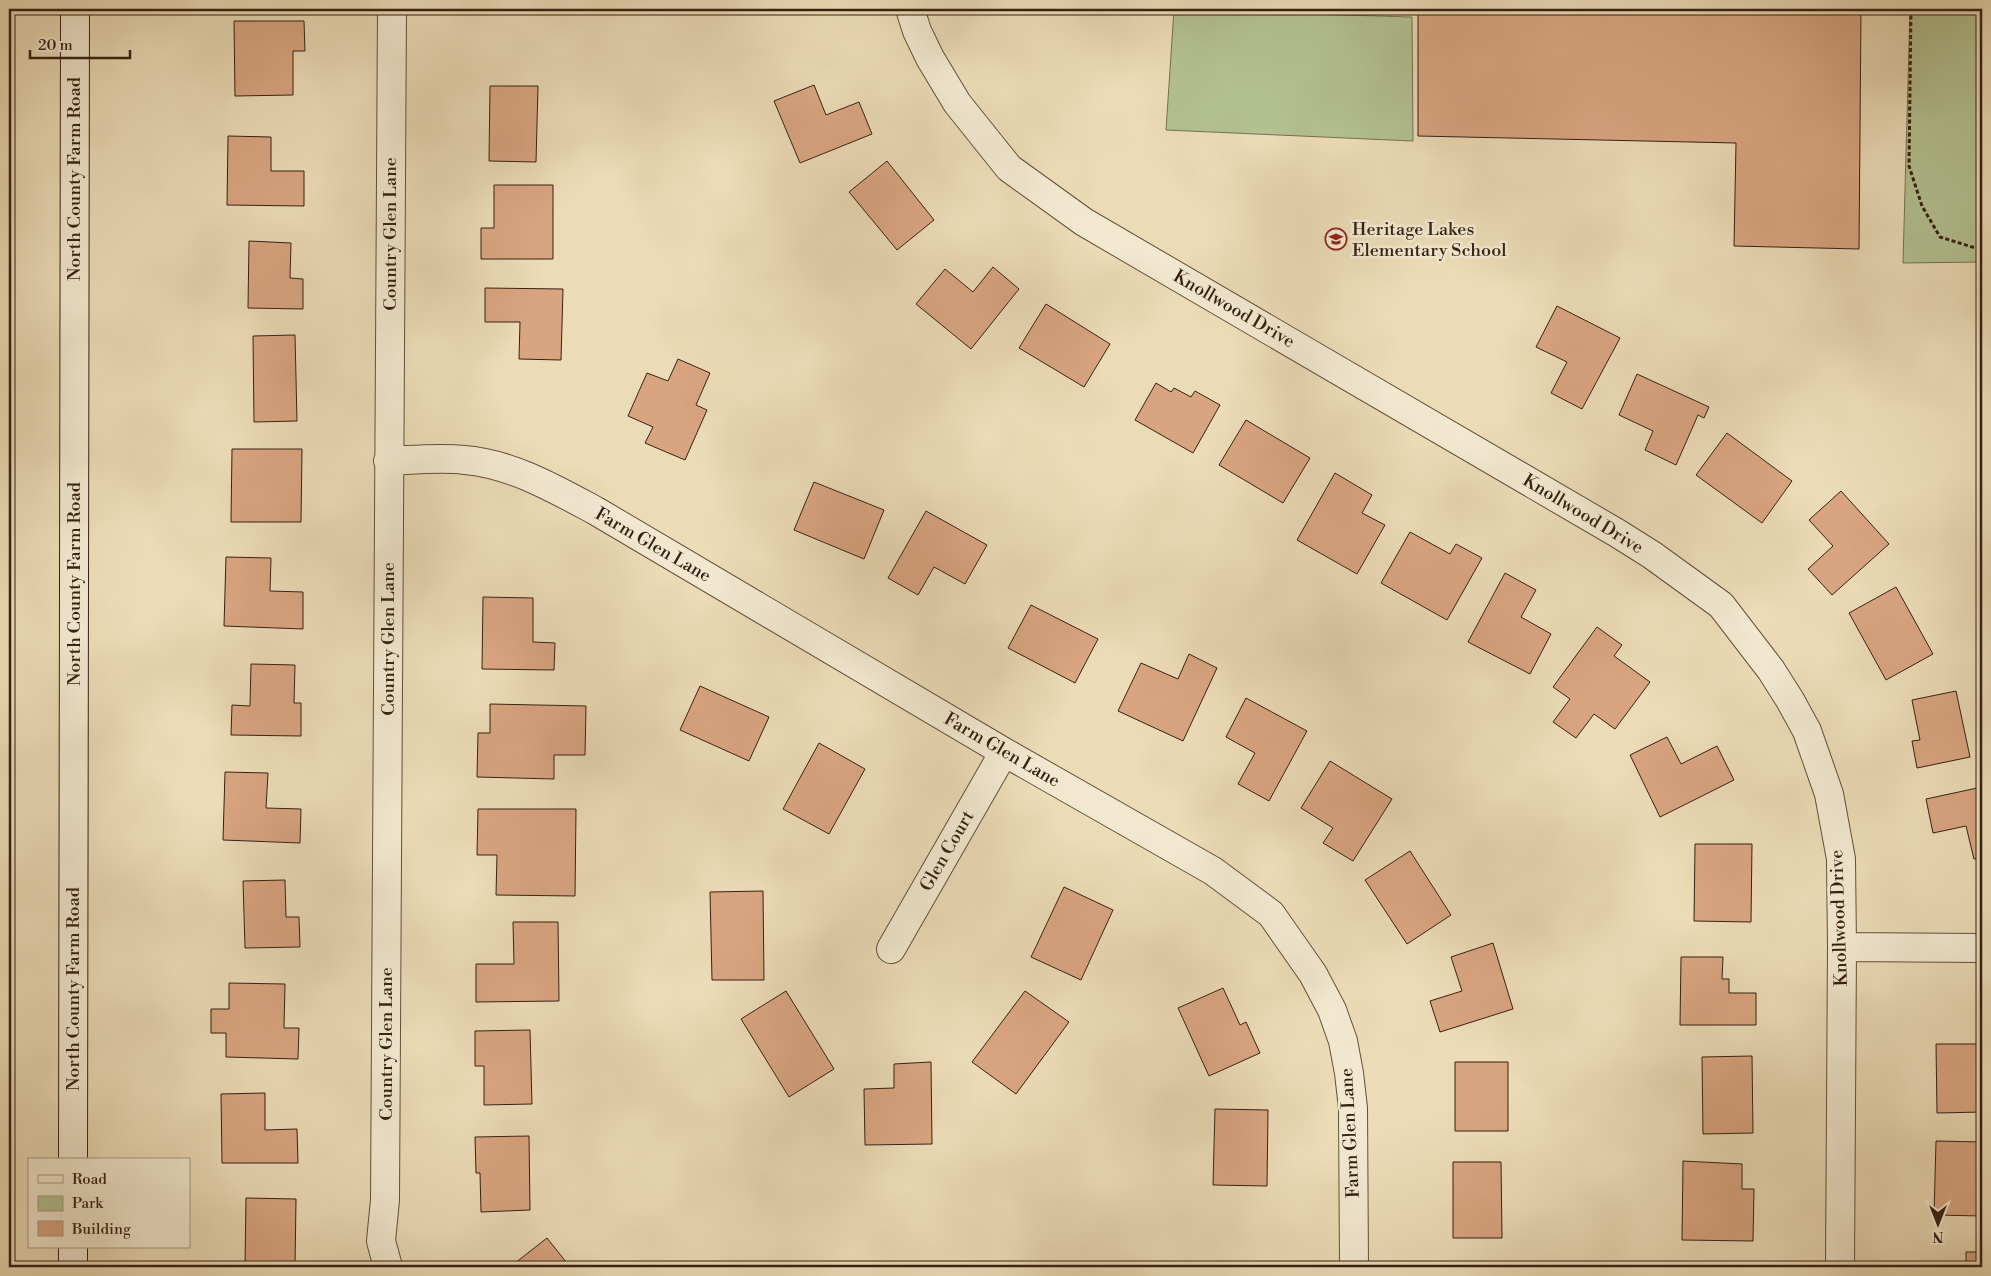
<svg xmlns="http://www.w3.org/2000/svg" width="1991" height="1276" viewBox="0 0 1991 1276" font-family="'Libre Bodoni',serif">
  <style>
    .green { fill: #b3c191; stroke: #747152 }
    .building { fill: #d9a581; stroke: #362112 }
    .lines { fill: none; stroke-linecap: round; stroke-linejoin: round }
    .street-casing { stroke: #63503b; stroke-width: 30 }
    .secondary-casing { stroke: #362112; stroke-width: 30 }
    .path { stroke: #362112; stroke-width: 3; stroke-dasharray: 4 2.5; stroke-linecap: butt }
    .street { stroke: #f2e8d0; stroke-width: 28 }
    .secondary { stroke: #f2e8d0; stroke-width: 28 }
    .labels { text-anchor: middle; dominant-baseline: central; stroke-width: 5; stroke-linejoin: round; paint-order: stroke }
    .street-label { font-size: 18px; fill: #362112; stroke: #f2e8d0 }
    .poi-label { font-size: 18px; fill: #362112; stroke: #f2e8d0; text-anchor: start }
  </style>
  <rect width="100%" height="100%" fill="#ebdbb6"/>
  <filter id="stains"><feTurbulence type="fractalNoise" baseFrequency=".004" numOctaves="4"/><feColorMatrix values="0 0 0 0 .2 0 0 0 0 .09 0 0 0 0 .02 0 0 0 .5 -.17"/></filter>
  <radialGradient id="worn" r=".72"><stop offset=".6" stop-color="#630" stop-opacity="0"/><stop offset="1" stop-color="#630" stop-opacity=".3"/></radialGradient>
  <path class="green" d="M1910 9H1982V262L1903 263Z
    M1174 10 1412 17 1413 141 1166 130Z"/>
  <path class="building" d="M1551 9H1861L1859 249 1734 246 1736 143 1418 136V11L1551 12Z
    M234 21H304L305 51H293V95L235 96Z
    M814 85 826 115 859 102 872 134 800 163 774 101Z
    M490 86H538L536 162 489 161Z
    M228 136 271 137V171H304V206L227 205Z
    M887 161 934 220 897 250 849 192Z
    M494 185H553V259H481V228H494Z
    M249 241 291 243 290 278 303 279V309L248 308Z
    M993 267 1019 289 971 349 916 304 945 269 973 292Z
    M485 288 563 289 561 360 519 359 520 322H485Z
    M1046 304 1110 344 1084 387 1019 348Z
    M1557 306 1620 338 1582 409 1551 393 1567 362 1536 347Z
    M295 335 297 421 254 422 253 336Z
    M678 359 710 373 696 405 707 410 685 460 645 443 653 427 628 416 647 373 668 381Z
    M1637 374 1709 407 1704 418 1698 415 1676 465 1645 450 1653 431 1619 415Z
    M1156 383 1171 392 1174 388 1191 397 1195 391 1220 405 1193 453 1135 420Z
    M1246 420 1310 458 1283 503 1219 465Z
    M1727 433 1792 481 1762 523 1696 475Z
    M232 449H302L301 522H231Z
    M1335 473 1372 495 1362 513 1385 525 1357 574 1297 540Z
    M814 482 884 510 864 559 794 530Z
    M1841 491 1889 544 1832 595 1808 569 1833 546 1809 520Z
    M926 511 987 545 965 584 934 567 918 595 888 578Z
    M1410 532 1450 554 1456 544 1482 558 1447 620 1381 583Z
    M226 557 271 558 270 591 303 592V629L224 626Z
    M1505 573 1536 590 1521 617 1551 634 1530 674 1468 642Z
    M1896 587 1933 654 1886 680 1849 613Z
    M483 597 533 598V642L555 643 554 670 482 669Z
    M1031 605 1098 639 1075 683 1008 648Z
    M1597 627 1622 645 1614 656 1650 682 1615 729 1594 714 1576 738 1553 722 1570 699 1553 687Z
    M1189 654 1217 668 1183 741 1118 711 1141 663 1178 679Z
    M251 664 295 665 294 703H301V736L231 735 232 705 250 706Z
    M700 686 769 717 749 761 680 730Z
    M1956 691 1970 757 1917 768 1912 741 1920 740 1912 700Z
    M1246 698 1307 731 1269 801 1238 784 1255 753 1226 737Z
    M490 704 586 706 585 755H554V779L477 777 478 733H490Z
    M1667 737 1681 764 1717 746 1734 780 1660 817 1630 755Z
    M819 743 865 769 829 834 783 809Z
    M1330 761 1392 799 1353 861 1323 843 1333 828 1301 808Z
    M225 772 268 773 266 808 301 809 300 843 223 840Z
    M1982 787V858L1974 859 1966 826 1933 833 1926 799Z
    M478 809H576L575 896 496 895 497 855H477Z
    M1695 844H1752L1751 922 1694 921Z
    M1410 851 1451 915 1407 944 1365 880Z
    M285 880 286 917H299L300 947 245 948 243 881Z
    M1064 887 1113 910 1081 980 1031 957Z
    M763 891 764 980H712L710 892Z
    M513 922H558L559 1001 476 1002V964H514Z
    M1493 943 1513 1009 1440 1032 1430 1001 1462 991 1451 957Z
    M1681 957H1723L1722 979H1729V993H1756V1025H1680Z
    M229 983 285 984 284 1028H299L298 1059 226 1057V1033H211V1009H229Z
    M1223 988 1240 1025 1246 1022 1260 1053 1209 1076 1178 1008Z
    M786 991 834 1069 789 1097 741 1019Z
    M1025 991 1069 1022 1016 1094 972 1062Z
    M530 1030 532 1104 484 1105V1066H475V1031Z
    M1936 1044H1982V1112L1937 1113Z
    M1752 1056 1753 1133 1703 1134 1702 1057Z
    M931 1062 932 1144 865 1145 864 1089 894 1088V1064Z
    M1455 1062H1508V1131H1455Z
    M265 1093V1130L297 1129 298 1163H222L221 1094Z
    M1215 1109 1268 1110 1267 1186 1213 1185Z
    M529 1136 530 1210 481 1212 480 1173H476L475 1137Z
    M1936 1141 1982 1142V1216L1934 1215Z
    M1683 1161 1742 1164V1189H1754L1753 1241 1682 1240Z
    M1453 1162H1501L1502 1238H1453Z
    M246 1198 296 1199 295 1267H245Z
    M547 1238 570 1267H510Z
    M1966 1252H1982V1267H1966Z
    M1453 1264 1547 1266V1267H1452Z"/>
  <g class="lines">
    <g class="street-casing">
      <path id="street" d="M910 9 917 31 930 58 957 103 1009 168 1084 222 1617 533 1652 555 1721 605 1771 670 1790 700 1807 731 1829 794 1841 859 1842 947 1840 1267
        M388 461C413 460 440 457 465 460 512 464 555 489 596 511L1004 752 1213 871 1271 914 1313 974 1332 1010 1343 1041 1349 1073 1353 1108 1354 1267
        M1842 947 1982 948
        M891 949 1004 752
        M388 1267 381 1241 385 1200 392 9"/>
    </g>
    <g class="secondary-casing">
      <path id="secondary" d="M73 1160 75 9
        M73 1267V1247"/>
    </g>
    <path class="path" d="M1911 9 1909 166 1922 206 1940 237 1982 250"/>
    <use href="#street" class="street"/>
    <use href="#secondary" class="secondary"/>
  </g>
  <defs>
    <g id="school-ring" transform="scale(1.125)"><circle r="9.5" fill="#f2e8d0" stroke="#8f2418" stroke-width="1.5"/><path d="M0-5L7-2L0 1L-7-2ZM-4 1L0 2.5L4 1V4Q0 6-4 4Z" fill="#8f2418"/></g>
  </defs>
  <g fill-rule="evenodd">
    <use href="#school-ring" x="1336" y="239"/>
  </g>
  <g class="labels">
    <g class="street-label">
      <text transform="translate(74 179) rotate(-90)">North County Farm Road</text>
      <text transform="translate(390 234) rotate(-90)">Country Glen Lane</text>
      <text transform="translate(1234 309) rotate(30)">Knollwood Drive</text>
      <text transform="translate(1583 514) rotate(31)">Knollwood Drive</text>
      <text transform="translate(653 545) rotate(30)">Farm Glen Lane</text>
      <text transform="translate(74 584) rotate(-90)">North County Farm Road</text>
      <text transform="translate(388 639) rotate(-90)">Country Glen Lane</text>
      <text transform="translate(1002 750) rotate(30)">Farm Glen Lane</text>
      <text transform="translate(947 851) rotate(-60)">Glen Court</text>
      <text transform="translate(1839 918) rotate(-92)">Knollwood Drive</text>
      <text transform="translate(73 989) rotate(-90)">North County Farm Road</text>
      <text transform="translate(386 1044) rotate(-90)">Country Glen Lane</text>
      <text transform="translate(1350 1133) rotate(-93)">Farm Glen Lane</text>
    </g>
    <g class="poi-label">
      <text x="1352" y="229">Heritage Lakes<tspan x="1352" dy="21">Elementary School</tspan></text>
    </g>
  </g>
  <rect width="1991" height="1276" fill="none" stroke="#ebdbb6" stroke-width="30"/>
  <rect x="10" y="10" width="1971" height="1256" fill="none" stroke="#362112" stroke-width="2.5"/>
  <rect x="15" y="15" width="1961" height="1246" fill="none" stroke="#362112"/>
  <rect x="28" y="1158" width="162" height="90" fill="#f2e8d0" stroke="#a79884"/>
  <rect x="38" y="1175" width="25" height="8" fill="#f2e8d0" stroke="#a79884"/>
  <text x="72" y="1184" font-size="15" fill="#362112">Road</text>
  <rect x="38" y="1196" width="25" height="15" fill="#b3c191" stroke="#a79884"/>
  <text x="72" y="1208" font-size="15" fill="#362112">Park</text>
  <rect x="38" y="1221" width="25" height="15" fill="#d9a581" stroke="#a79884"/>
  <text x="72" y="1234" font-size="15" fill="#362112">Building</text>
  <g transform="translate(1938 1224) rotate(180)" stroke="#f2e8d0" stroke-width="4" paint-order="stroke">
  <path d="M0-4L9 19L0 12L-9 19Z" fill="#362112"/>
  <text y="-8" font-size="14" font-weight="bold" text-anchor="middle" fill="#362112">N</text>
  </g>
  <path d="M30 50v8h100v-8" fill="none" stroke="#362112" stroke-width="2.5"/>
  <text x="38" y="50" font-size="15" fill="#362112" stroke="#f2e8d0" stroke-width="4" paint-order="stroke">20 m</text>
  <rect width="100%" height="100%" filter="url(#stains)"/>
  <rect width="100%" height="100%" fill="url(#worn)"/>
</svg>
